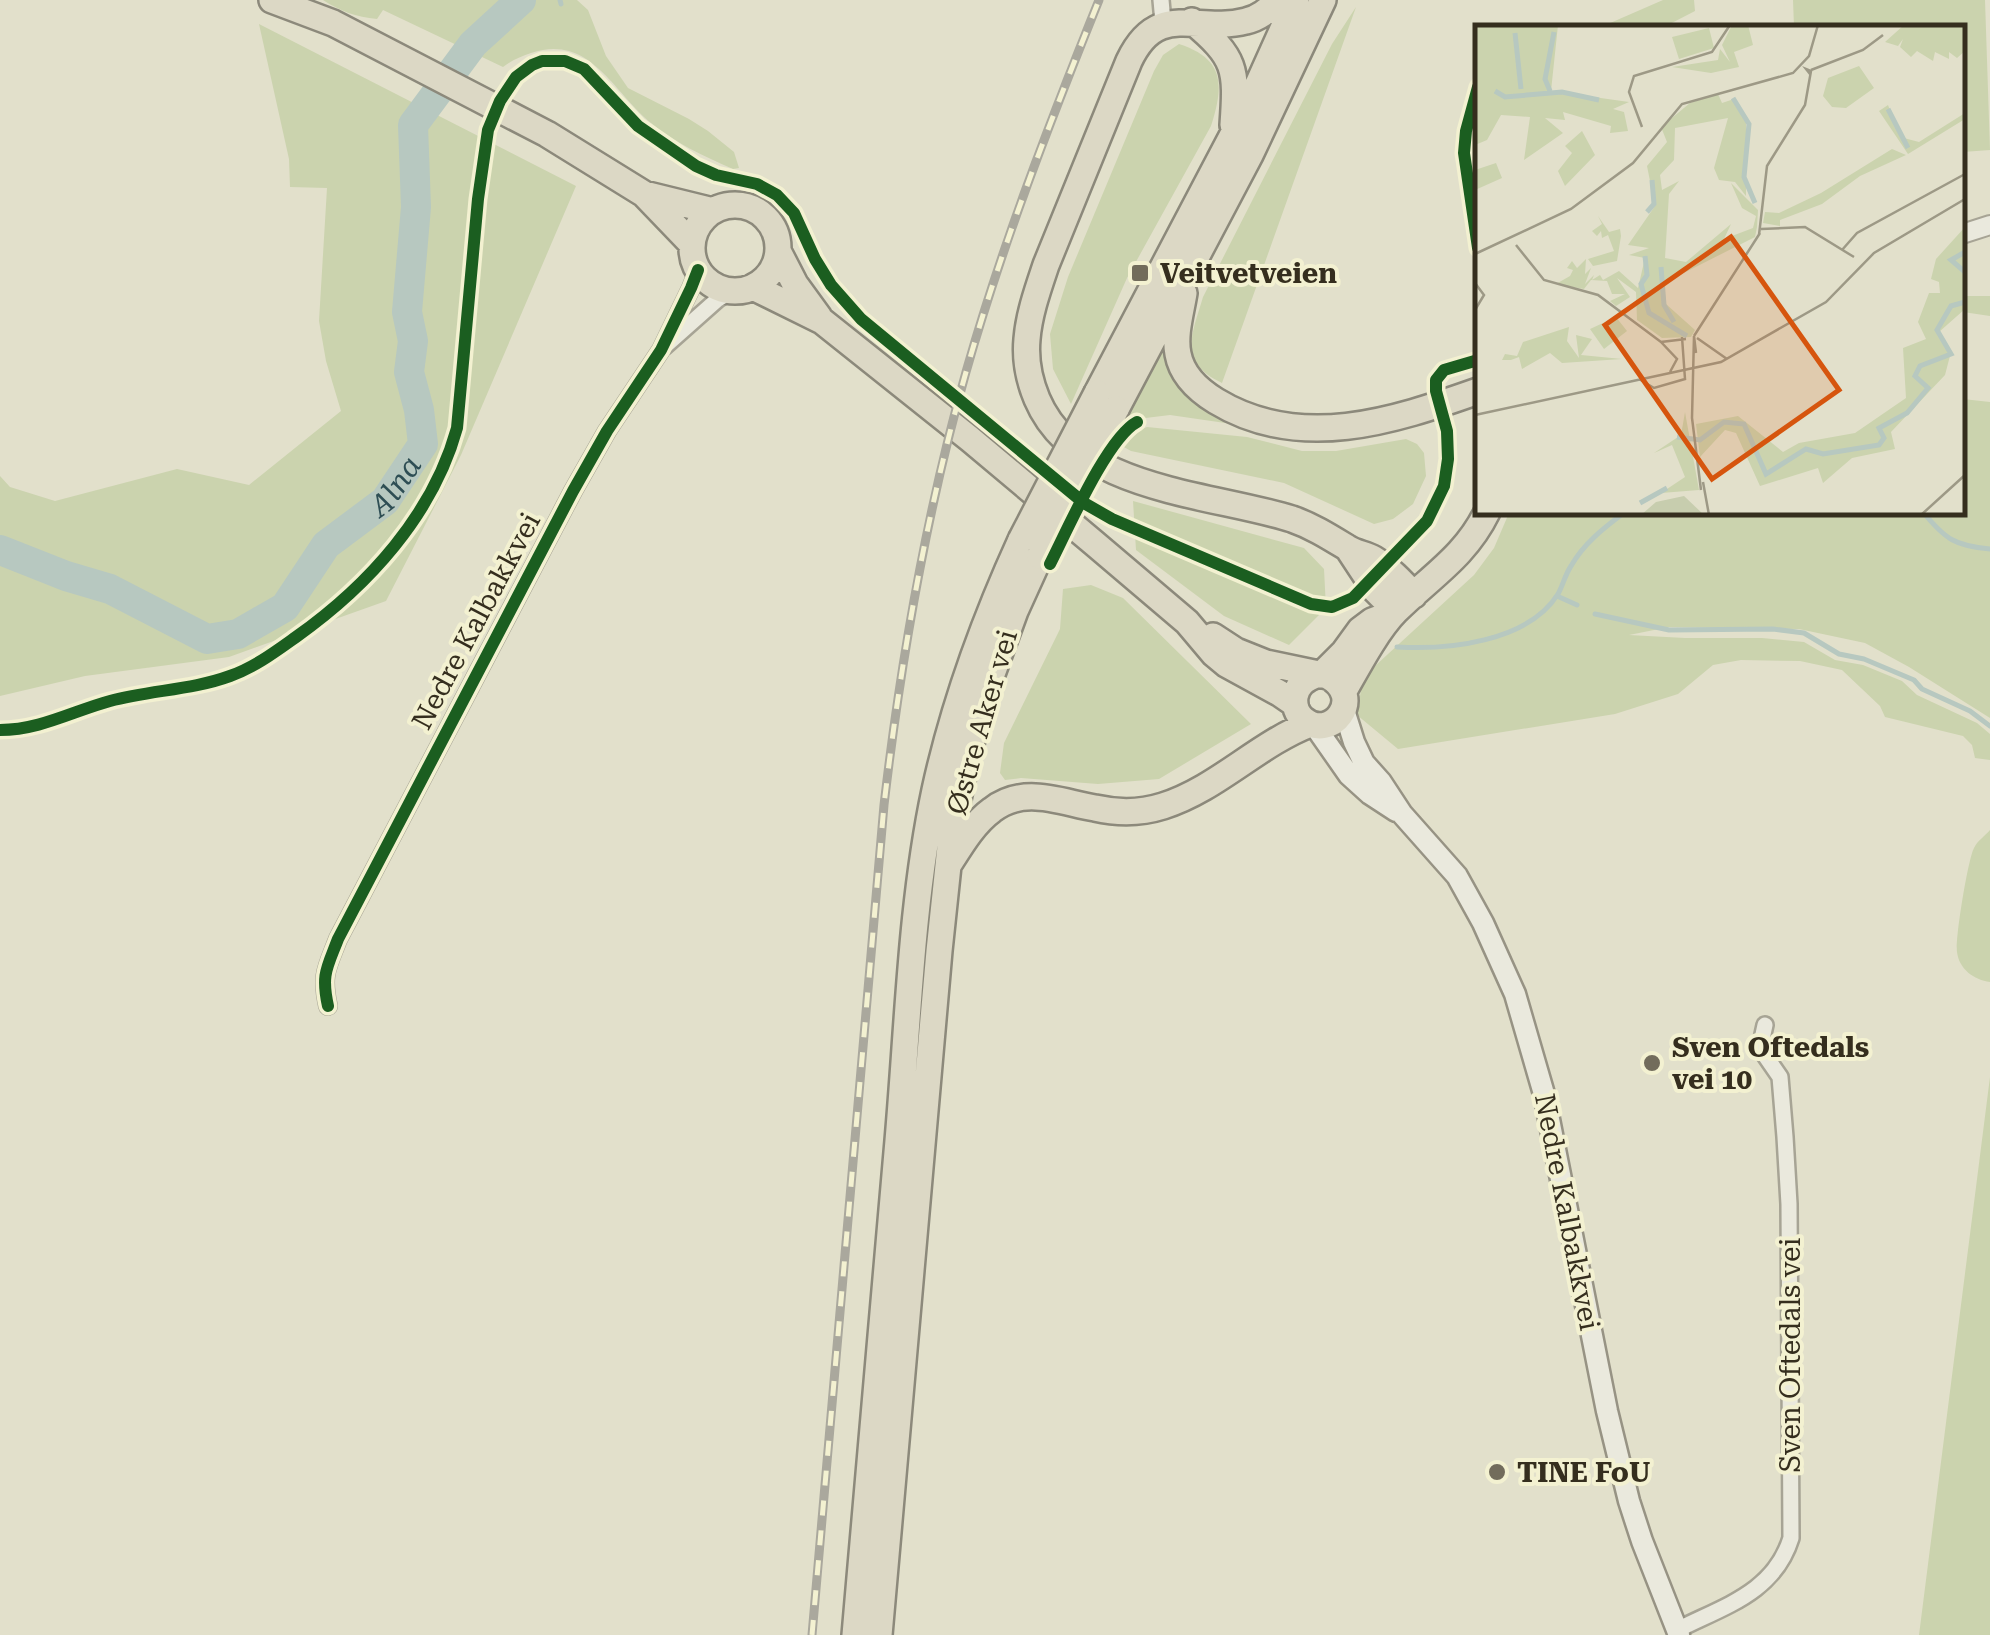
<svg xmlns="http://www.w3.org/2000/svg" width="1990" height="1635" viewBox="0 0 1990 1635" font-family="'Roboto Serif',serif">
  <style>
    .green { fill: #cbd3ae }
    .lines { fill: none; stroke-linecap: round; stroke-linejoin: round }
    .stream { stroke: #b7c8c0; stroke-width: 5 }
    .river { stroke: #b7c8c0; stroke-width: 30 }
    .minor-casing { stroke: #a7a495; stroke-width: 20 }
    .tertiary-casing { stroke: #a7a495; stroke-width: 22 }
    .secondary-casing { stroke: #979384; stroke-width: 25 }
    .trunk-casing { stroke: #8c897b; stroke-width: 30 }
    .minor { stroke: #eae9dd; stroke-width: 15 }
    .tertiary { stroke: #eae9dd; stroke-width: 18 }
    .secondary { stroke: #eae9dd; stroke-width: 20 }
    .trunk { stroke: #dcd8c5; stroke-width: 25 }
    .rail-casing { stroke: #aaa89d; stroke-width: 9 }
    .rail { stroke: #f3f1d1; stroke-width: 5; stroke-dasharray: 15; stroke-linecap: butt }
    .trunk-bridge-casing { stroke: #8c897b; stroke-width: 30; stroke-linecap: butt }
    .trunk-bridge { stroke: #dcd8c5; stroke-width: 25 }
    .cycleway-casing { stroke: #f3f1d1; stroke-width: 19 }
    .cycleway { stroke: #1b5e20; stroke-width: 12 }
    .poi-dot { fill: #726c5b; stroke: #f3f1d1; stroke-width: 4 }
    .labels { text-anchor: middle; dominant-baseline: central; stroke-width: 8; stroke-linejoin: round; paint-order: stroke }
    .poi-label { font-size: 28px; font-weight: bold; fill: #352e1e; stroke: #f3f1d1; text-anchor: start }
    .street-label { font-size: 28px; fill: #352e1e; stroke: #f3f1d1 }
    .water-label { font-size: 30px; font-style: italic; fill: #2e4e54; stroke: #f3f1d1 }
    .inset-river { fill: none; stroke: #b7c8c0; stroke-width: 5 }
    .inset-road { fill: none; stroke: #9d9986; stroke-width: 2.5 }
    .view { fill: #d6550e; fill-opacity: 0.15; stroke: #d6550e; stroke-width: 5 }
    .inset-edge { fill: none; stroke: #352e1e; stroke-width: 5 }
  </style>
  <rect width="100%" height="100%" fill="#e2e0cb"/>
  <path class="green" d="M323 0H577L588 10 606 56 628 88 689 119 708 131 734 152 739 168 733 169C704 156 676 144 651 123 613 92 590 33 531 53 520 57 512 60 503 67L383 10 377 19C356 17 340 11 323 0Z
    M1663 0H1694L1695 11 1664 27H1601Z
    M1793 0H1985L1990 150 1963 152 1962 28 1794 27Z
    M1356 7 1222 383C1177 362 1192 335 1203 297L1332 44Z
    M259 24 576 186 461 455 386 601 229 657 85 676 0 696V476L10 487 55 501 177 469 249 485 341 411 326 361 319 321 327 188 290 187 289 159Z
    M1179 44C1225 59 1224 85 1211 126L1127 278 1071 404 1053 369 1050 334 1068 277 1154 71 1163 55Z
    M1963 296H1990V316L1963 312Z
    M1172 326 1221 411 1232 424 1170 415 1129 420 1124 417Z
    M1963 399 1990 402V718L1909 667 1865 643 1799 629 1669 627 1629 635 1685 638H1762L1804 642 1835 660 1863 665 1902 681 1917 695 1977 723 1990 734V760L1975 758 1972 745 1963 736 1885 717 1880 706 1842 670 1800 661 1741 660 1713 665 1678 694 1615 714 1398 749 1357 715 1363 677 1474 575 1494 548 1509 513 1962 512Z
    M1147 427 1247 437 1302 451H1336L1406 439 1417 444 1424 453 1426 476 1413 504 1393 519 1374 524 1284 483 1131 451 1122 446 1127 435Z
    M1133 501 1304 548 1324 569 1326 608 1289 645 1224 616 1136 550Z
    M1091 585 1123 598 1251 724 1159 779 1098 784 1021 778 1005 780 1000 773 1004 743 1060 629 1063 589Z
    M1990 830V982C1974 980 1959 969 1957 952 1955 939 1968 859 1974 848 1977 841 1985 836 1990 830Z
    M1990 1077V1635H1919Z"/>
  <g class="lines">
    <path class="stream" d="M560 0 561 4
      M1923 512C1945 539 1955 546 1990 549
      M1557 596 1577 605
      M1595 614 1669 630 1773 629 1804 633 1839 654 1864 659 1914 680 1922 689 1970 711 1990 726
      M1397 647C1448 650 1528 642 1558 594 1563 585 1565 575 1571 566 1584 543 1604 528 1625 512"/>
    <path class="river" id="s1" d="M0 550 66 576 110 589 207 639 238 634 285 607 326 545 385 501 423 444 419 410 409 372 413 341 407 312 416 207 413 125 473 44 521 0"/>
    <g class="minor-casing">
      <path id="minor" d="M1161 0 1163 22
        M664 347 718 299 731 291
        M328 1006C321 974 327 968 338 939L573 491 607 431 661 350 691 288 698 270
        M1677 1630C1724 1606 1774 1593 1791 1538L1789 1204 1785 1137 1780 1077 1760 1048 1765 1025"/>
    </g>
    <g class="tertiary-casing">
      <path id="tertiary" d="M1962 234 1990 225"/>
    </g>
    <g class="secondary-casing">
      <path id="secondary" d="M1344 710 1354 742 1364 763 1381 782 1402 814 1457 876 1483 923 1515 994 1544 1094 1607 1411 1629 1501 1642 1541 1679 1635
        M1314 725 1349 775 1370 794 1396 811"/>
    </g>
    <g class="trunk-casing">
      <path id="trunk" d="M272 0 333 23 547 134 644 194 692 244
        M1279 0C1269 9 1260 18 1246 21 1196 34 1158 0 1129 61L1046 265C1038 289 1029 314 1027 339 1025 360 1029 380 1037 399 1076 491 1209 493 1292 519 1312 526 1328 536 1346 547 1354 553 1365 554 1374 559 1389 568 1402 582 1414 595
        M1192 21C1236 58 1237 68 1233 125
        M644 194 713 211
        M692 248a43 43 0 1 1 86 0a43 43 0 1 1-86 0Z
        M778 251 795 284 819 317
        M753 287 822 321 970 439 1094 543 1187 622 1214 654 1226 664 1279 693 1295 704
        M1184 293C1181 312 1174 335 1178 354 1182 376 1198 390 1216 401 1300 452 1393 421 1478 391
        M1097 393 1251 100 1296 0
        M1116 409 1250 155 1323 0
        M1349 550 1376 591 1396 611
        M1213 636 1236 651 1266 663 1328 676C1367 698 1330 743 1303 719 1297 714 1294 705 1295 697 1297 685 1305 679 1316 675
        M1321 675 1344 652 1360 630 1372 621 1388 615
        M1344 691C1357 668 1377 630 1396 611 1430 577 1465 557 1487 512
        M949 864C961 845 974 823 992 810 1024 785 1060 802 1095 808 1117 813 1141 813 1163 806 1217 789 1258 744 1310 724
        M855 1635C869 1474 883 1313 897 1152 908 1032 910 908 935 790 954 703 984 621 1021 540
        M879 1635 939 951 952 828 967 757 988 685 1015 611 1040 556"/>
    </g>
    <use href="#minor" class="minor"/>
    <use href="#tertiary" class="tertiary"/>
    <use href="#secondary" class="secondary"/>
    <use href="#trunk" class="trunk"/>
    <g class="rail-casing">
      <path id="rail" d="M812 1635 884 805C901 659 926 514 966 372 1002 245 1050 122 1099 0"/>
    </g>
    <use href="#rail" class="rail"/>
    <g class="trunk-bridge-casing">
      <path id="trunk-bridge" d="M1021 540 1097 393
        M1040 556 1116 409"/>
    </g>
    <use href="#trunk-bridge" class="trunk-bridge"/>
    <g class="cycleway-casing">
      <path id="cycleway" d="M1478 87 1466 131 1464 153 1478 248
        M1050 564C1067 531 1107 438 1137 422
        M0 730C40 730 73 711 110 701 150 690 192 690 230 676 255 667 275 652 296 637 368 586 433 515 457 428L478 199 488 130 500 101 516 77 532 65 542 61H565L584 69 638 126 696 166 716 175 757 184 777 195 794 213 815 259 831 285 861 319 1084 503 1112 519 1311 604 1332 607 1353 598 1427 521 1444 486 1448 459 1447 431 1436 391V380L1444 370 1478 360
        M328 1006C321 974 327 968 338 939L573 491 607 431 661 350 691 288 698 270"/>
    </g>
    <use href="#cycleway" class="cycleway"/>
  </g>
  <g class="poi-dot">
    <rect x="1130" y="263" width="20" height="20" rx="5"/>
    <circle cx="1652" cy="1063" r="10"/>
    <circle cx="1497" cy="1472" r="10"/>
  </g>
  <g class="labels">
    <g class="poi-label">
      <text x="1160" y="273">Veitvetveien</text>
      <text x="1672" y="1047">Sven Oftedals<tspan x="1672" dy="32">vei 10</tspan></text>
      <text x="1517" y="1472">TINE FoU</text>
    </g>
    <g class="street-label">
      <text transform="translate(476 621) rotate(-62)">Nedre Kalbakkvei</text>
      <text transform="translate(982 722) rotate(-74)">Østre Aker vei</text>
      <text transform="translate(1567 1212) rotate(79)">Nedre Kalbakkvei</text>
      <text transform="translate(1790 1355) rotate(-90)">Sven Oftedals vei</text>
    </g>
    <g class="water-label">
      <text stroke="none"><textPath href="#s1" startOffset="478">Alna</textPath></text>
    </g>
  </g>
  <g transform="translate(1475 25)">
    <rect width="490" height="490" fill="#e2e0cb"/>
    <path d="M0 0H83L76 66 154 77 138 84 149 87 153 106 135 108 136 101 88 87 90 95 70 93 88 108 49 135 55 92 26 90 12 115 0 120ZM257 0H273L278 20 259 27 264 42 236 48 197 42 243 35 245 24 255 37 247 20ZM429 0H490V26L482 33 474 27V34L460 27 458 36 442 26 436 32 425 22 428 14 423 21 410 17ZM234 3 239 23 204 34 197 12ZM384 41 399 63 371 83 357 82 348 71 353 53ZM243 69 247 78 259 74 271 91V171L260 157 244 155 239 143 253 93 200 103 199 135 185 150 187 165 204 156 194 169 190 233 211 237 256 199 249 214 278 203 281 191 267 183 256 158 283 185 282 202 280 212 189 258 191 279 220 305 216 312 187 313 162 295 161 267 142 253 155 272 141 281 135 276 150 269H137L132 256 116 255 109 264 81 259 95 251 98 245 92 243 97 236 102 243 111 234 110 249 116 243 110 259 119 250 117 255 125 250 128 255 144 246 163 263 170 233 154 230 174 223 153 220 180 181 172 141 192 117 186 102 215 78ZM413 80 425 112 444 117 490 88V94L433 129 404 86ZM107 106 120 130 90 161 83 146 97 128 90 121ZM417 124 431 130 385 151 347 179 305 195V201L288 198 290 187 304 188 346 168ZM21 138 27 153 0 165V145ZM123 191 134 207 145 204 146 211 142 236 118 241 113 234 139 226 133 210 127 213 126 206 122 211 117 206 127 199ZM490 202V284L464 307 476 327 470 350 416 407 420 424 377 433 348 458 343 443 285 461 261 408 250 405 225 432 221 399 263 391 308 427 324 418 380 408 431 373 428 323 451 314 443 297 454 268H465L464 257 456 254 461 234ZM141 292 152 306 129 324 115 304ZM94 302 92 316 104 333 101 310 117 314 106 330 147 334 87 338 75 328 47 344 44 332 36 335H27L30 329 42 331 48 317ZM210 387 224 465 186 468 210 452 197 420 179 428 206 410Z" fill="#cbd3ae"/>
    <path d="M209 471 229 490H166L181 477Z" fill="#c7cdae"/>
    <path class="inset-river" d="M40 8 46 64M20 66 30 72 87 67 124 75M75 66 70 54 79 7M258 73 274 99 269 152 280 178M413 84 433 123M172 187 179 179 177 155M490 227 476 235 490 247M170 231 172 250 166 259 174 288 212 311M186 242 189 280 199 297M202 412 225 415 249 397 269 399 291 449 331 424 348 429 404 420 409 413 404 403 432 388 453 363 440 351 445 341 476 329 462 305 476 281 490 277M165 478 192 463"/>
    <path class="inset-road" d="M336 45 388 25 408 10M167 102 154 67 159 51 237 27 255 0M286 204 330 202 379 232M284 210 292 141 330 80 336 46 331 44 335 49M41 220 69 255 123 270 186 317M367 225 382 208 490 149M0 229 96 184 158 138 207 79 318 48 334 31 343 0M0 258 9 270 0 285M219 311 285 208M222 313 252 334M221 328 219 311 217 393 226 465M195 347 202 334 186 317 211 314M164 354 179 363 210 354 207 312M0 390 246 337 351 277 399 228 490 174M228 457 234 490M446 490 490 450"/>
    <path class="view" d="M256 212 364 365 237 454 130 300Z"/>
    <rect width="490" height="490" class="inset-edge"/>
  </g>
</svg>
